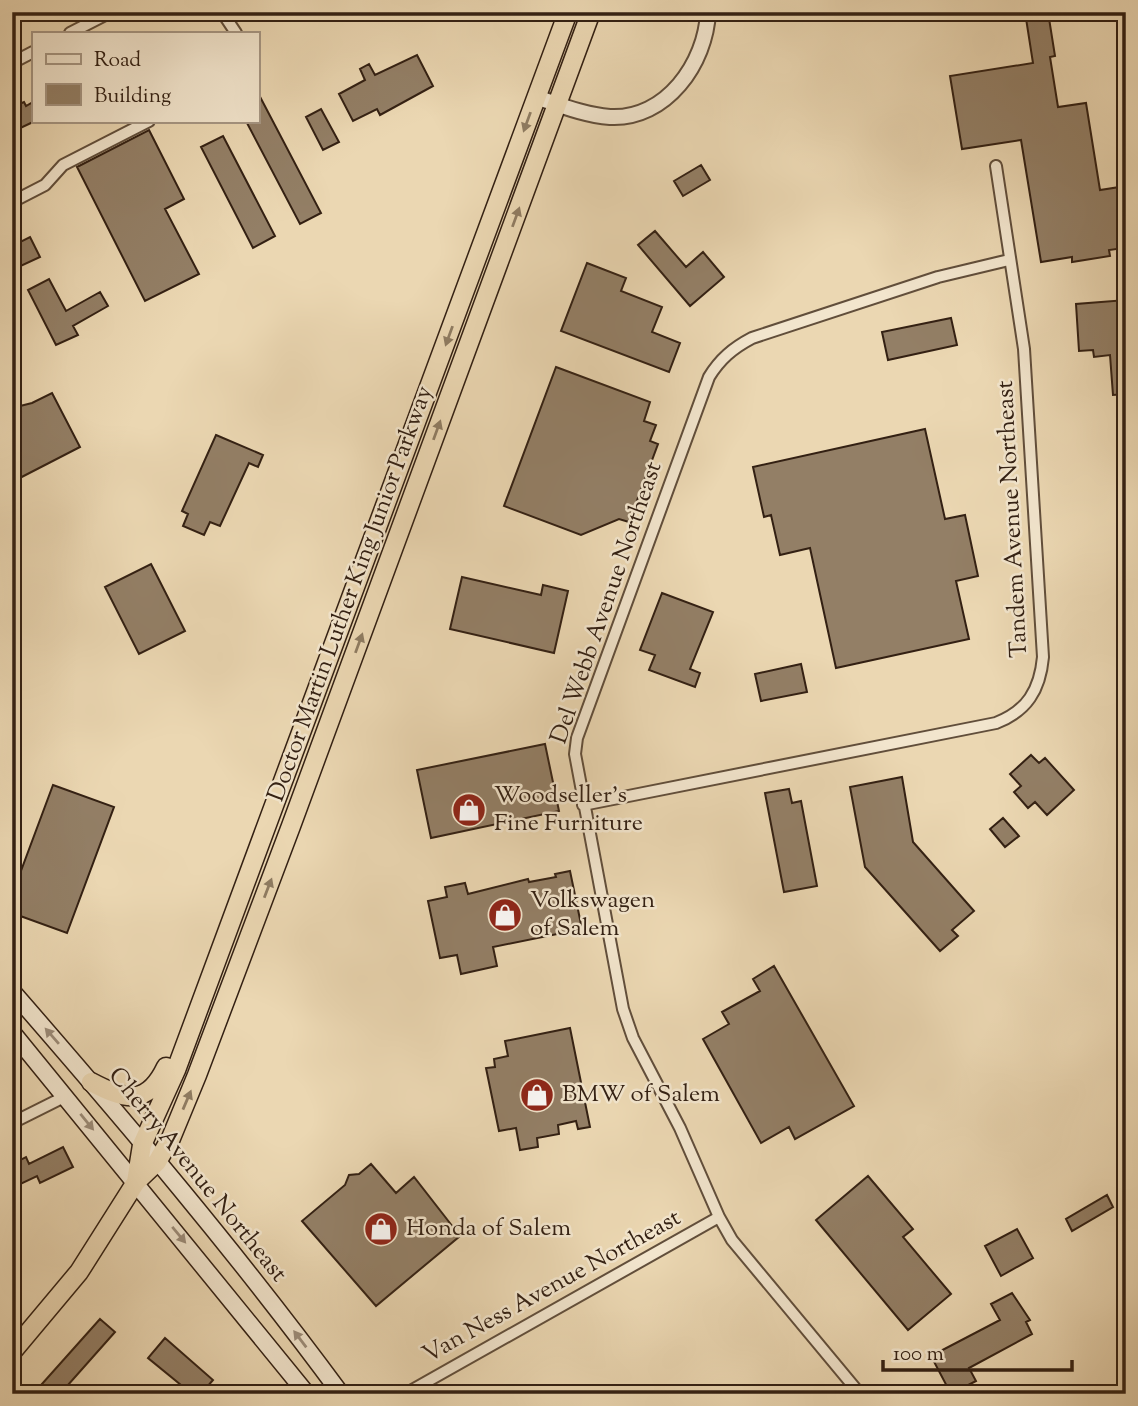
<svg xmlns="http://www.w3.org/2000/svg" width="1138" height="1406" viewBox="0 0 1138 1406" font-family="'Sorts Mill Goudy',serif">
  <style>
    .building { fill: #937f66; stroke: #332013; stroke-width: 2 }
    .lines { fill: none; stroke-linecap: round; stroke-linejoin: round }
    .minor-casing { stroke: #614e3b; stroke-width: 14 }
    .tertiary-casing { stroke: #614e3b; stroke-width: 18 }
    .secondary-casing { stroke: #332013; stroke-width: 19 }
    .trunk-casing { stroke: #332013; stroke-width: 21 }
    .minor { stroke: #f2e5cd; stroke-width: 10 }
    .tertiary { stroke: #f2e5cd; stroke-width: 14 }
    .secondary { stroke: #f2e5cd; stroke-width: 16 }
    .trunk { stroke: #ebd7b2; stroke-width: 18 }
    .oneway { fill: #8f7c62 }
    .oneway2 { fill: #9c8c79 }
    .labels { text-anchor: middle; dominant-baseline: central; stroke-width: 5; stroke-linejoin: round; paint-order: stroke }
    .street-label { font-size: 24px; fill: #332013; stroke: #f2e5cd }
    .poi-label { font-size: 24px; fill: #332013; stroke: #f2e5cd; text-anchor: start }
  </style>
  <rect width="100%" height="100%" fill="#ebd7b2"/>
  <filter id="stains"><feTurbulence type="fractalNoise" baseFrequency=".00286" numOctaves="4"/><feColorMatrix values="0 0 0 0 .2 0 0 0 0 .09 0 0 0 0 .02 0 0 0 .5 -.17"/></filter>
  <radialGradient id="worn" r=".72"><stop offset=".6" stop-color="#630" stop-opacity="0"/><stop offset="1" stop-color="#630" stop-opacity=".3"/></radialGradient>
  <path class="building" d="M1025 12H1048L1055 56 1050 57 1058 107 1086 103 1100 190 1126 186V221L1120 222 1124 248 1109 250 1110 256 1072 262V257L1041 262 1021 140 962 149 950 76 1033 63Z
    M417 55 433 86 380 115 377 109 353 121 339 94 365 80 360 69 369 64 375 75Z
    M257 91 321 213 300 224 247 123 257 121Z
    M24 102 26 106 33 102V122L12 132V107Z
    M321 109 339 142 323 150 306 117Z
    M149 130 184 199 165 209 199 274 145 301 77 167Z
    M223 136 275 236 253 248 201 147Z
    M701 165 710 180 683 196 674 181Z
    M655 231 686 267 703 252 724 277 690 306 638 245Z
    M30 237 40 257 12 270V246Z
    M587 263 626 278 621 291 662 307 652 332 680 343 669 372 561 331Z
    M49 279 66 311 100 292 108 306 73 326 78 335 56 345 28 290Z
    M1126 300V394L1113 395 1110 355 1094 357 1093 350 1079 351 1076 304Z
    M951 318 957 345 888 360 882 332Z
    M556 367 650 402 644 421 656 425 650 441 658 444 629 522 619 519 581 535 504 506Z
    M52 393 80 447 12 482V408L32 403Z
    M925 429 945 519 965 515 978 576 956 581 969 639 836 668 810 548 780 555 771 515 764 517 753 467Z
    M216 435 263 455 258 467 249 463 220 526 210 522 204 535 183 526 188 514 182 511Z
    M151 564 185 631 139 654 105 587Z
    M462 577 541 595 543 585 568 591 554 653 450 629Z
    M662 593 713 612 690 669 700 673 695 687 649 670 655 655 640 650Z
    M801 664 807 692 761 701 755 674Z
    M545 744 559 811 431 838 417 770Z
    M1031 755 1039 763 1045 758 1074 790 1047 815 1035 802 1028 808 1014 792 1021 786 1010 774Z
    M902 777 913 842 974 911 952 930 958 936 940 951 865 867 850 787Z
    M53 785 114 807 67 933 12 913V895Z
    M789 789 792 803 801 801 817 886 784 892 765 793Z
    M1003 818 1019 836 1005 847 990 829Z
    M570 871 582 929 493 947 497 966 461 974 457 955 440 958 428 901 447 897 445 887 465 883 468 894 528 879 529 882 556 877 555 874Z
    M774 966 854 1106 795 1139 789 1127 761 1143 703 1039 729 1024 722 1012 760 991 753 979Z
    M570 1028 590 1127 578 1129 576 1121 558 1125 559 1134 537 1138 538 1147 520 1150 516 1128 499 1131 486 1068 495 1067 494 1059 508 1056 505 1041Z
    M63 1147 73 1167 40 1183 37 1176 12 1188V1164L26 1157 29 1164Z
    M371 1164 396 1193 414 1177 460 1236 376 1306 302 1221 345 1185 349 1175 359 1174Z
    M868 1176 913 1229 903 1237 951 1294 908 1330 816 1220Z
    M1107 1195 1113 1207 1072 1231 1066 1219Z
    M1017 1229 1033 1258 1001 1276 985 1246Z
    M1012 1293 1030 1320 1026 1322 1032 1334 969 1368 976 1381 951 1394 931 1356 1000 1320 991 1304Z
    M100 1319 115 1332 60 1394H33Z
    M165 1338 213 1380 201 1394H192L148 1358Z"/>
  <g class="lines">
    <g class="minor-casing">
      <path id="minor" d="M222 12 236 33
        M70 33 111 12
        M12 63 33 52
        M12 202 45 185 63 165 149 121
        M583 805 996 723C1027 711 1040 690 1043 657L1024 349 996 166
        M12 1123 66 1096
        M405 1394 719 1217
        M860 1394 732 1240 719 1217 680 1128 633 1038 623 1009 575 754 577 738 709 377C720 359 733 348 752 338L938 277 1009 260"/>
    </g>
    <g class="tertiary-casing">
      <path id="tertiary" d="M536 97C560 105 584 115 610 117 666 120 706 63 708 12"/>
    </g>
    <g class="secondary-casing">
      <path id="secondary" d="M12 991C126 1122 238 1254 341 1394
        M12 1032 307 1394"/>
    </g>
    <g class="trunk-casing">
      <path id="trunk" d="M91 1082C125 1100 147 1107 166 1067
        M136 1182 142 1145 176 1070 568 12
        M12 1352 79 1272 136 1182 157 1162 171 1138 197 1075 291 826 591 12"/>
    </g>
    <use href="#minor" class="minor"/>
    <use href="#tertiary" class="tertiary"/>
    <use href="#secondary" class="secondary"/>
    <use href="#trunk" class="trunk"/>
  </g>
  <defs><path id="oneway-solid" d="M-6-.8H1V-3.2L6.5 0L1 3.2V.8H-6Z" transform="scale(1.75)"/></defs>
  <g class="oneway">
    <use href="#oneway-solid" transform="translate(527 122) rotate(110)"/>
    <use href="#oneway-solid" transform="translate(516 217) rotate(-70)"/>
    <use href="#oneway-solid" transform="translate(449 336) rotate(110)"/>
    <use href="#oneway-solid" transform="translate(437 430) rotate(-70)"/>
    <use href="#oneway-solid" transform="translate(359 643) rotate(-70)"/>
    <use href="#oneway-solid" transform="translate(268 888) rotate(-69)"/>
    <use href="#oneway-solid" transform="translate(187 1100) rotate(-67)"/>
  </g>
  <g class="oneway2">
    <use href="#oneway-solid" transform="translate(52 1036) rotate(-131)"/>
    <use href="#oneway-solid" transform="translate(87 1122) rotate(51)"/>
    <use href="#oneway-solid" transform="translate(179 1235) rotate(50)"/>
    <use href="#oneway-solid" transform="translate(300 1339) rotate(-127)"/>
  </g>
  <defs>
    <g id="shop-disc" transform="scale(1.75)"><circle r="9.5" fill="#8f2418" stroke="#f2e5cd"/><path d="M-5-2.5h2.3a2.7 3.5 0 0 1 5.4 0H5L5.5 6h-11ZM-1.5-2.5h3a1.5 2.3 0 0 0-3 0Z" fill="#fff"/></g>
  </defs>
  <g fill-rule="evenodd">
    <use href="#shop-disc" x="469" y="810"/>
    <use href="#shop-disc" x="505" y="915"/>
    <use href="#shop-disc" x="537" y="1095"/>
    <use href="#shop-disc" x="381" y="1229"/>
  </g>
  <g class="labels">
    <g class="street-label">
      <text transform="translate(1013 519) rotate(-93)">Tandem Avenue Northeast</text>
      <text transform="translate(351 594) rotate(-70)">Doctor Martin Luther King Junior Parkway</text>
      <text transform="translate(607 603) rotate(-71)">Del Webb Avenue Northeast</text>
      <text transform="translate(197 1175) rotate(51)">Cherry Avenue Northeast</text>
      <text transform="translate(552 1287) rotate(-29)">Van Ness Avenue Northeast</text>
    </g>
    <g class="poi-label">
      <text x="494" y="796">Woodseller's<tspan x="494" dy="28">Fine Furniture</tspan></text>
      <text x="530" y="901">Volkswagen<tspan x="530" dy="28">of Salem</tspan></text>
      <text x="562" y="1095">BMW of Salem</text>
      <text x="406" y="1229">Honda of Salem</text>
    </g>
  </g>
  <rect width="1138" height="1406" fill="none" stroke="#ebd7b2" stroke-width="42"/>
  <rect x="14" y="14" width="1110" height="1378" fill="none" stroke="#332013" stroke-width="3.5"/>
  <rect x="21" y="21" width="1096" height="1364" fill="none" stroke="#332013" stroke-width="2"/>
  <rect x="32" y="32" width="228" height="91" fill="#f2e5cd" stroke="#a69683" stroke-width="2"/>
  <rect x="46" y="54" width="35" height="10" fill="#f2e5cd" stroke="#a69683" stroke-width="2"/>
  <text x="94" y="66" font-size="21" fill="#332013">Road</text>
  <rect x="46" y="84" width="35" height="21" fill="#937f66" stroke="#a69683" stroke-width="2"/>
  <text x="94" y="102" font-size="21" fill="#332013">Building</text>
  <path d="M883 1360v10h189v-10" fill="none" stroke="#332013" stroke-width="3.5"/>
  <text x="893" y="1360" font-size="21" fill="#332013" stroke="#f2e5cd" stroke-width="5" paint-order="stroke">100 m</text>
  <rect width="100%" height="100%" filter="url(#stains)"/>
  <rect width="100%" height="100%" fill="url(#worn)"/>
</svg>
